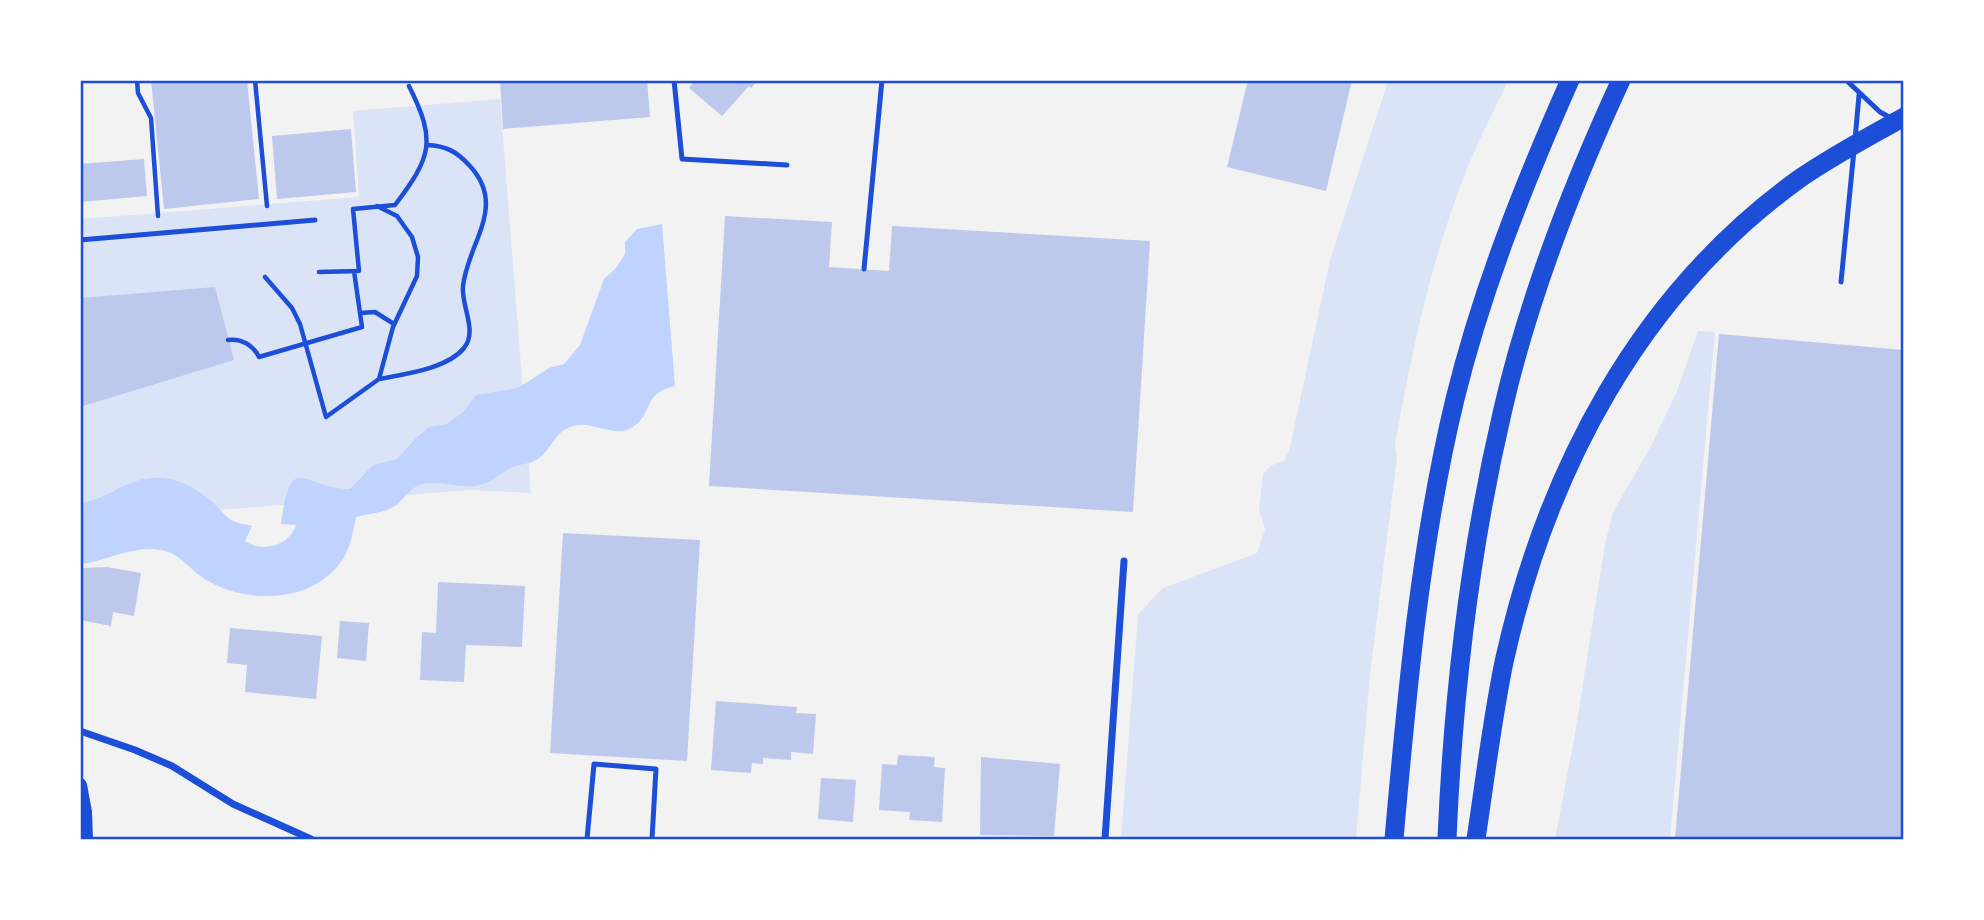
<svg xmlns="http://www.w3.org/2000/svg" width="1984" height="920" viewBox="0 0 1984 920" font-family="'Varela Round',sans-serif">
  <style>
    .green { fill: #dbe4f7 }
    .water { fill: #bfd3fe }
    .building { fill: #bdc9ec }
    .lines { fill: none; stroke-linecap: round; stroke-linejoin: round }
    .path { stroke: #1d4ed8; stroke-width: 4.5 }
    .service { stroke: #1d4ed8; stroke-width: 5 }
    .minor { stroke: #1d4ed8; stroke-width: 7 }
    .secondary { stroke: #1d4ed8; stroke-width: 14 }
    .trunk { stroke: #1d4ed8; stroke-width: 19 }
    .neatline { fill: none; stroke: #1d4ed8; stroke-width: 2.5 }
  </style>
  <rect width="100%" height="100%" fill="#f2f2f2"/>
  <path class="green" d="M1388 81H1508C1493 113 1476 145 1463 179 1430 265 1411 355 1395 445L1397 457 1370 675 1356 839H1121L1138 614 1163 588 1257 553 1265 529 1259 510 1263 474 1270 466 1285 460 1290 447 1330 260Z
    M500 99 531 493 470 490 81 521V219L359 197 353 111Z
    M1698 331 1715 332 1670 839H1555L1575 734 1605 544 1613 512 1651 446 1677 391Z"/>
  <path class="water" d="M662 224 675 386C641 393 654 416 631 428 612 438 592 420 573 426 553 431 551 454 534 461 528 464 520 464 513 467 500 473 491 484 475 486 458 488 435 480 422 484 408 488 404 501 393 507 383 513 368 514 356 517 353 533 350 549 341 562 311 603 249 604 208 581 193 573 181 555 165 551 138 543 107 561 81 564V503C106 500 126 479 152 478 174 476 195 487 211 501 218 507 224 515 231 520 237 523 245 524 252 526L245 541C262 553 289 546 296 525L281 524C291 448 303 489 350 489L373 465 397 459 415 439 429 427 447 424 463 412 476 395 518 388 549 368 564 364 580 345 604 279 616 268 625 254V242L637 229Z"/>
  <path class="building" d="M151 80H247L259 199 164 209Z
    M500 80H647L650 117 503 129Z
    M695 80H758L751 88 749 86 722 116 689 88Z
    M1248 80H1352L1326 191 1227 167Z
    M351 129 356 192 277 199 272 136Z
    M144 159 147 196 80 202V164Z
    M725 216 832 222 829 267 889 271 892 226 1150 241 1133 512 709 486Z
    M215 287 234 360 80 407V298Z
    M1719 334 1904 350V839H1675Z
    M563 533 700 540 687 761 550 753Z
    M107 567 141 573 134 616 113 612 111 626 80 620V568Z
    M438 582 525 586 522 647 466 645 464 682 420 680 422 632 436 633Z
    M340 621 369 623 366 661 337 658Z
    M230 628 322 636 316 699 245 692 247 665 227 663Z
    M716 701 797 707 796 713 816 714 813 754 791 752V760L763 758V764L752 763 751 773 711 770Z
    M898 755 935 757 934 767 945 768 942 822 909 820 910 812 879 810 882 764 897 765Z
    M981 757 1060 764 1054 836 980 835Z
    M821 778 856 780 853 822 818 819Z"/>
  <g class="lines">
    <path class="path" d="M137 80 138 93 151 118 158 216
      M255 80 267 206
      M377 206 397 216 412 237 418 257 417 276 393 327 379 379C404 374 447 369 464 348 478 331 461 306 463 286 468 242 508 206 469 165 456 151 446 146 427 145
      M319 272 359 271 353 209 395 205C431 157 437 142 409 86
      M265 277 292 308 300 324 326 417 379 379
      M360 313 375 312 394 324
      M228 340C241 338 253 345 259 357L362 327 354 271"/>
    <path class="service" d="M674 80 682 159 787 165
      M1846 80 1880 112 1891 118
      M1855 140 1859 95
      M80 240 315 220
      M864 269 882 80
      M1841 282 1854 150
      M587 839 594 764 656 769 652 839"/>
    <path class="minor" d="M80 731 135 750 172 766 233 804 311 839
      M1105 839 1124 561"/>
    <path class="secondary" d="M80 785 85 812 86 839"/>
    <path class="trunk" d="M1394 839C1407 692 1420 544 1455 399 1482 289 1524 184 1570 80
      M1447 839C1453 695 1470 549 1503 409 1529 296 1572 186 1621 80
      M1476 839C1485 780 1492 720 1504 662 1546 472 1638 295 1799 179 1832 156 1868 137 1904 117"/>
  </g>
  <rect width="1984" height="920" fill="none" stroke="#ffffff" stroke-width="164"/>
  <rect x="82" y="82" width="1820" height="756" class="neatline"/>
</svg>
